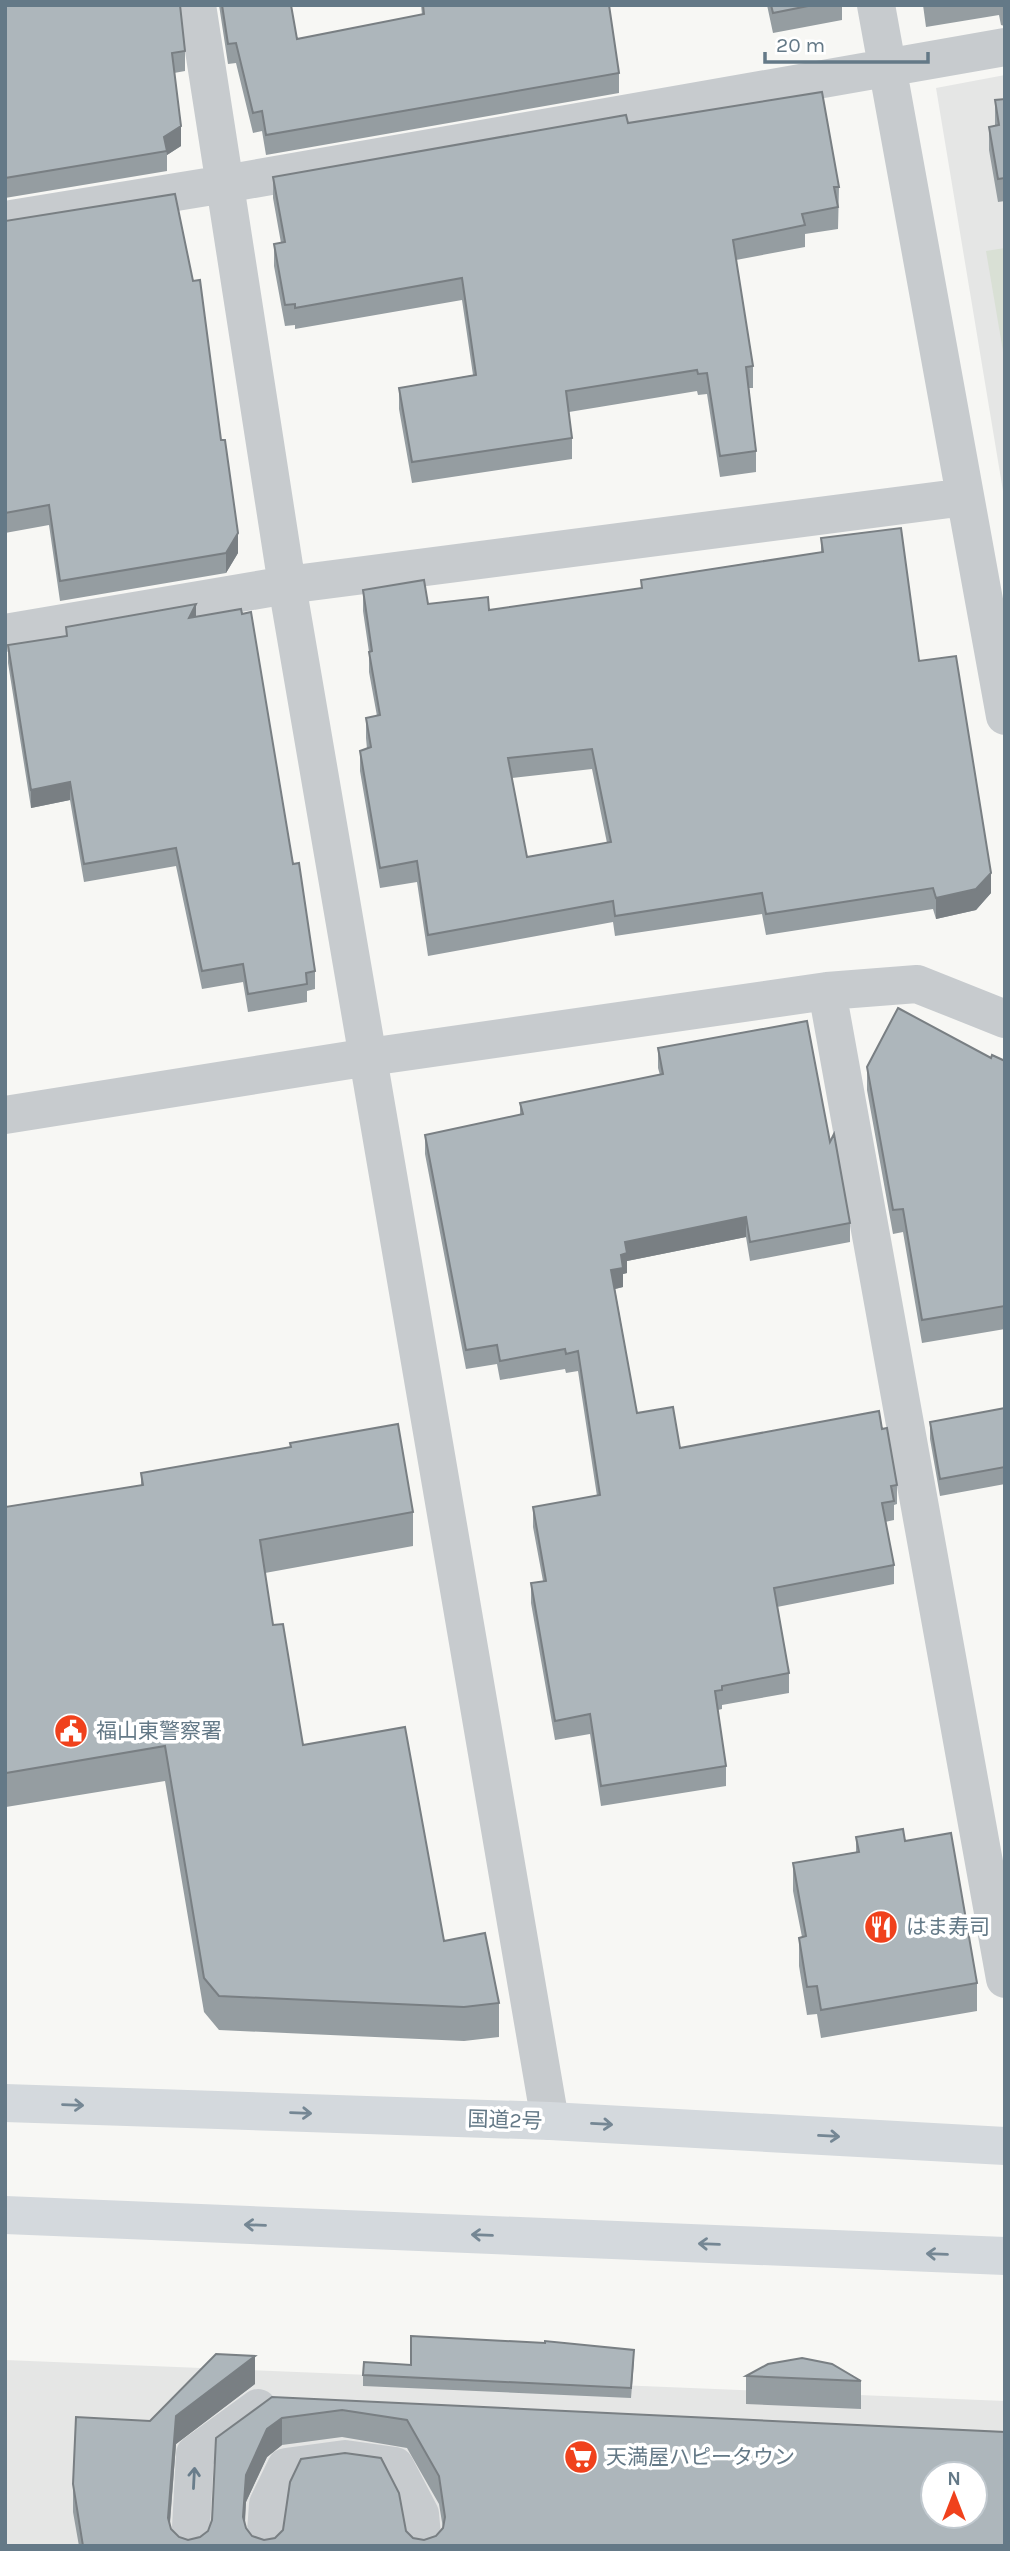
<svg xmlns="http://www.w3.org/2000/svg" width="1010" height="2551" viewBox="0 0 1010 2551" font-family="Karla,'Noto Sans JP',sans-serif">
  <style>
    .built { fill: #e5e6e5; fill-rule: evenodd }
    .garden { fill: #d9e0d5 }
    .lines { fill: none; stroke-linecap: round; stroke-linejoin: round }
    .minor { stroke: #c7cbce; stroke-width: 38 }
    .highway { stroke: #d4d9dd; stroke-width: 38 }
    .wall { fill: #959da1; fill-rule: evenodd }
    .shaded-wall { fill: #797f83 }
    .building { fill: #adb6bb; stroke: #797f83; stroke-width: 2; fill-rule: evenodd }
    .oneway { stroke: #758794 }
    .oneway2 { stroke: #697d8b }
    .labels { text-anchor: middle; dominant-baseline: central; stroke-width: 7; stroke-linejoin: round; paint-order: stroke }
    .poi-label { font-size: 21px; fill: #647987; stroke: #fff; text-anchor: start }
    .street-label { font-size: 21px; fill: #647987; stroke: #fff }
  </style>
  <rect width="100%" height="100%" fill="#f7f7f4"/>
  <path class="built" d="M1005 75V503L936 88Z
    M5 2360 1005 2401V2546H5ZM933 2474H975V2516H933Z"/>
  <path class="garden" d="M1005 248V363L986 251Z"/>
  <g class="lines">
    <path class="minor" d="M197 5 287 585 550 2121
      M876 5 1005 716
      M5 220 225 184 1005 47
      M5 633 287 585 965 497
      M827 991 1005 1979
      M5 1115 369 1057 827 991 917 984 1005 1019
      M190 2546 195 2454 258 2408
      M265 2546 268 2504 286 2467 345 2459 395 2466 420 2514 423 2546"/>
    <path class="highway" d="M5 2103 550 2121 1005 2146
      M5 2215 1005 2256"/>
  </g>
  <path class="wall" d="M5 5 185 51V71L174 73 181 146 167 155V171L5 198Z
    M219 5H291L297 39 422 15 421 5H609L619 73V93L266 155 262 131 253 133 236 63 228 64Z
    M767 5H842V20L773 33Z
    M923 5H1005V26L1001 25 999 15 926 27Z
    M1005 99V201L998 202 989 150V127L995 126V100Z
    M628 123 839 187 838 229 805 234V247L736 260 753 366V388H749L756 451V472L720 477 707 394 698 395 697 391 569 412 572 438V459L412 483 399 409V388L473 375 462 300 295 329V325L285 326 274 266V244L281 243 273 198V177Z
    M5 221 221 440 238 553 226 573 60 601 49 525 5 533Z
    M821 538 919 661 991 893 976 910 936 919 933 909 766 935 762 914 615 936 613 922 428 956 417 882 380 888 360 771V751L367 749 366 738V718L377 716 369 672V652L363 611V590L428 604 489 610 641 588V580L821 552ZM592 769 607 843 527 857 512 778Z
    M196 616 293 864 315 971V989L307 991V1002L248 1012 243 982 202 989 176 866 84 882 70 800 31 808 8 663V645L66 636V627Z
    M658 1048 830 1142 850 1223V1242L750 1261 746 1237 627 1261V1273L623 1274V1287L615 1289 637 1413 680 1448 882 1429 897 1485V1504L894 1505V1520L885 1522 894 1565V1584L777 1607 789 1673V1693L722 1705V1709L718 1710 726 1766V1786L601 1806 590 1734 555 1740 531 1603V1583L543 1581 533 1527V1507L597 1496 578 1371 566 1373 565 1369 500 1380 497 1364 466 1369 425 1154V1135L520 1115V1103L660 1075 658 1068Z
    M991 1058 1005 1061V1329L922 1343 903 1232 893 1234 867 1090V1067Z
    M1005 1408V1484L940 1496 930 1439V1422Z
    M290 1443 413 1512V1546L265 1573 273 1625 303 1745 444 1941 499 2003V2037L464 2041 219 2030 204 2012 165 1781 6 1807 5 1507 141 1485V1473L290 1447Z
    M856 1837 905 1841 977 1983V2011L821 2038 817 2014 807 2015 799 1966V1938L802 1937 793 1891V1863L856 1852Z
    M634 2361 631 2398 363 2386V2375L411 2365Z
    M746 2376 861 2381V2409L746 2404Z
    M255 2384 176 2444 170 2524 171 2529 179 2537 188 2540 200 2537 208 2531 272 2397 1005 2432V2546H79L73 2512V2484L150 2421ZM342 2437 407 2448 439 2504 443 2528 436 2536 424 2540 413 2538 406 2531 264 2540 252 2536 246 2528 245 2524 246 2502 267 2457 282 2445Z"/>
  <path class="shaded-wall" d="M181 126V146L167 155 164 137Z
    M238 533V553L226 573V553Z
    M196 604V623L189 618Z
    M70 782V800L31 808V790Z
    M991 873V893L976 910 936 919V898Z
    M746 1217V1237L627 1261V1273L623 1274V1287L611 1290V1270L621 1255 625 1242Z
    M255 2356V2384L176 2444 168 2545V2518L176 2416Z
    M282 2418V2445L267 2457 246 2502 243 2545V2517L246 2475 267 2429Z"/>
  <path class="building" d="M5 5H180L185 51 172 53 181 126 164 137 167 151 5 178Z
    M222 5H291L297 39 424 14 423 5H609L619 73 266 135 262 111 253 113 236 43 228 44Z
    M771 5H813L773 13Z
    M822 92 839 187H834L838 207 802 214 805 225 733 240 753 366 746 367 756 451 720 456 707 373 698 374 697 370 566 391 572 438 412 462 399 388 476 375 462 278 295 308V304L285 305 274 244 285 242 273 177 626 115 628 123Z
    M1005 99V178L998 179 989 127 999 125 995 100Z
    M175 194 193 281 200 280 221 440H225L238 533 226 553 60 581 49 505 5 513V221Z
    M901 528 919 661 956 656 991 873 976 889 936 898 933 888 766 914 762 893 615 916 613 901 428 935 417 861 380 868 360 751 371 747 366 718 380 715 369 652 372 651 363 590 424 580 428 604 488 597 489 610 642 588 641 580 823 552 821 538ZM592 749 611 842 527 857 508 758Z
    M196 604 189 618 241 609 242 614 251 612 293 864 299 863 315 971 306 973 307 984 248 994 243 964 202 971 176 848 84 864 70 782 31 790 8 645 67 636 66 627Z
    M898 1008 991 1058 992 1055 1005 1061V1306L922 1320 903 1209 893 1210 867 1067Z
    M807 1021 830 1142 834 1134 850 1223 750 1242 746 1217 625 1242 627 1253 621 1255 623 1268 611 1270 637 1413 673 1407 680 1448 879 1411 882 1429 887 1428 897 1485 891 1486 894 1501 882 1503 894 1565 774 1588 789 1673 722 1686V1690L715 1691 726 1766 601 1786 590 1714 555 1721 531 1583 546 1581 533 1507 600 1495 578 1351 566 1354 565 1349 500 1361 497 1345 466 1350 425 1135 523 1114 520 1103 663 1074 658 1048Z
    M1005 1408V1467L940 1479 930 1422Z
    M398 1424 413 1512 260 1540 273 1625 283 1624 303 1745 405 1727 444 1941 485 1933 499 2003 464 2007 219 1996 204 1978 165 1746 6 1773 5 1507 143 1485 141 1473 291 1447 290 1443Z
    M903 1829 905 1841 951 1833 977 1983 821 2010 817 1986 807 1987 799 1938 806 1936 793 1863 859 1852 856 1837Z
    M411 2336 545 2343V2341L634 2350 631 2388 363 2375 364 2362 411 2365Z
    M216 2354 255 2356 176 2416 168 2518 171 2529 179 2537 188 2540 200 2537 208 2531 212 2520 216 2438 272 2397 1005 2432V2546H83L73 2484 76 2417 150 2421ZM342 2410 407 2420 439 2476 445 2517 443 2528 436 2536 424 2540 413 2538 406 2531 399 2493 381 2458 345 2453 301 2459 290 2482 283 2530 275 2538 264 2540 252 2536 246 2528 243 2517 246 2475 267 2429 282 2418ZM933 2474H975V2516H933Z
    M802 2358 832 2364 861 2381 746 2376 768 2364Z"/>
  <defs><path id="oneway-shaft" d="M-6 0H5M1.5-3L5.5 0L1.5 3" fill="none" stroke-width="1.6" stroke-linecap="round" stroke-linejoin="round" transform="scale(1.75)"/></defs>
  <g class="oneway">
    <use href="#oneway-shaft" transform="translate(73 2105) rotate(2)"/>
    <use href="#oneway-shaft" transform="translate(301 2113) rotate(2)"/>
    <use href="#oneway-shaft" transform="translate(602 2124) rotate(3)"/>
    <use href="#oneway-shaft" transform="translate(829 2136) rotate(3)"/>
    <use href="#oneway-shaft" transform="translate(255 2225) rotate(-178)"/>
    <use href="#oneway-shaft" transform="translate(482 2235) rotate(-178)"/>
    <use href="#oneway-shaft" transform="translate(709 2244) rotate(-178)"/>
    <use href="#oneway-shaft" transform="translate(937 2254) rotate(-178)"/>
  </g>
  <use class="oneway2" href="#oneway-shaft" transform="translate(194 2478) rotate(-87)"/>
  <defs>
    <g id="civic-disc" transform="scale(1.75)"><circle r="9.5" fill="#f0411c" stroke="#fff"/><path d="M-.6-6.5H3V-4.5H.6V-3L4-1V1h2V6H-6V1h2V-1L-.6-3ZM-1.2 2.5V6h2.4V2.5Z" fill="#fff"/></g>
    <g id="restaurant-disc" transform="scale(1.75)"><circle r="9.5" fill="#f0411c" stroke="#fff"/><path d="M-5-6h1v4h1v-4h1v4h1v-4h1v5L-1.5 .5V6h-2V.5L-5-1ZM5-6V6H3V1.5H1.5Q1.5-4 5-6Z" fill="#fff"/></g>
    <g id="supermarket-disc" transform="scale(1.75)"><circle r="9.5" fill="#f0411c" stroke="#fff"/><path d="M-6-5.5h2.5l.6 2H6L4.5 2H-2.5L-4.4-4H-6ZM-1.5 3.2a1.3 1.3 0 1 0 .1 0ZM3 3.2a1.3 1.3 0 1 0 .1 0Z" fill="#fff"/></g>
  </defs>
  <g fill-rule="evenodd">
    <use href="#civic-disc" x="71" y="1731"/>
    <use href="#restaurant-disc" x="881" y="1927"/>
    <use href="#supermarket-disc" x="581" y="2457"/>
  </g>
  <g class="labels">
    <g class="poi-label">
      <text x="96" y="1731">福山東警察署</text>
      <text x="906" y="1927">はま寿司</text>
      <text x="606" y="2457">天満屋ハピータウン</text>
    </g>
    <g class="street-label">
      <text transform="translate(505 2120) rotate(2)">国道2号</text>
    </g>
  </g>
  <rect width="1010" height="2551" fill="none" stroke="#647987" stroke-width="14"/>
  <g transform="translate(954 2495)"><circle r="33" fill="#ffffff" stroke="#c1c9cf" stroke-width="2"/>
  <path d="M0-5L12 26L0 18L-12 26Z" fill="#f0411c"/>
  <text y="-10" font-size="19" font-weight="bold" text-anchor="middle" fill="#647987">N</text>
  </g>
  <path d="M765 52v10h163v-10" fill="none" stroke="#647987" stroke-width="3.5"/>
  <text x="776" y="52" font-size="21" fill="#647987" stroke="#ffffff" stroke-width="5" paint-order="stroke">20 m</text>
</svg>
